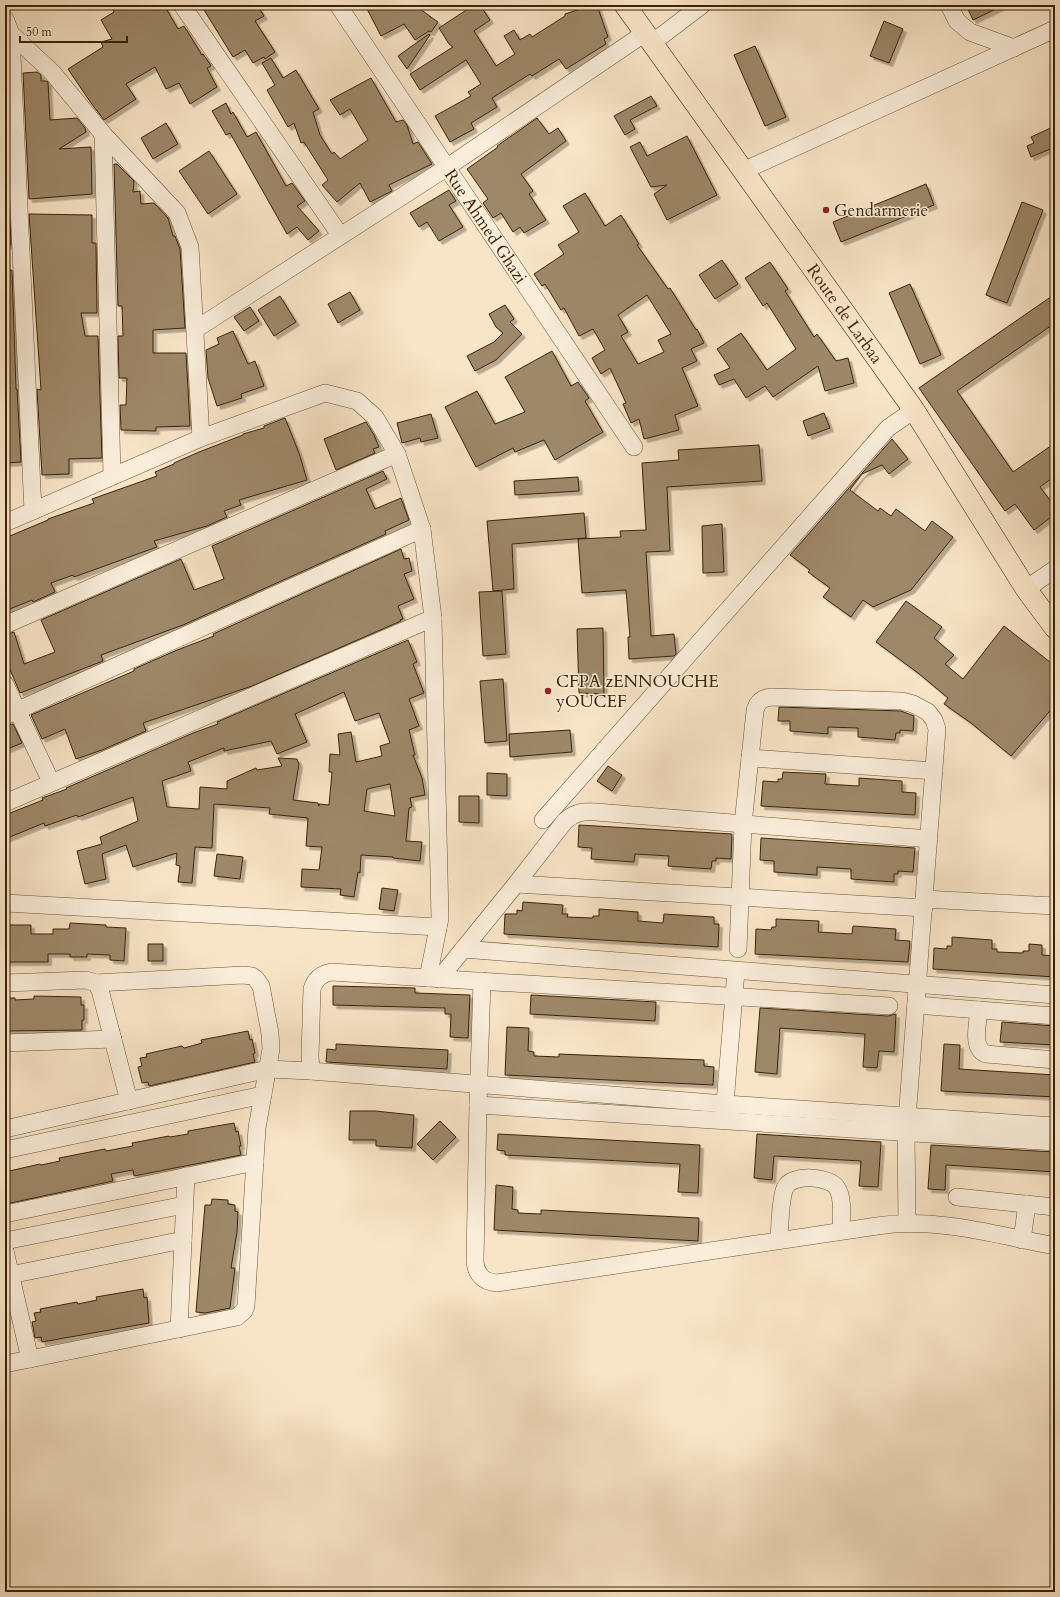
<svg xmlns="http://www.w3.org/2000/svg" width="1060" height="1597" viewBox="0 0 1060 1597" font-family="Cardo,serif">
  <style>
    .building { fill: #9d8869; stroke: #3b2304; fill-rule: evenodd; filter: url(#shadow) }
    .lines { fill: none; stroke-linecap: round; stroke-linejoin: round }
    .minor-casing { stroke: #6a5435; stroke-width: 18 }
    .major-casing { stroke: #3b2304; stroke-width: 22 }
    .minor { stroke: #faeedb; stroke-width: 17 }
    .major { stroke: #f8e5c7; stroke-width: 21 }
    .poi-dot { fill: #8f2418; stroke: #faeedb; stroke-width: 1.5 }
    .labels { text-anchor: middle; dominant-baseline: central; stroke-width: 3; stroke-linejoin: round; paint-order: stroke }
    .poi-label { font-size: 17px; fill: #3b2304; stroke: #faeedb; text-anchor: start }
    .street-label { font-size: 17px; fill: #3b2304; stroke: #faeedb }
  </style>
  <defs>
    <filter id="shadow"><feDropShadow dx="3.5" dy="3.5" stdDeviation="0" flood-color="#0004"/></filter>
  </defs>
  <rect width="100%" height="100%" fill="#f8e5c7"/>
  <filter id="stains"><feTurbulence type="fractalNoise" baseFrequency=".005" numOctaves="4"/><feColorMatrix values="0 0 0 0 .2 0 0 0 0 .09 0 0 0 0 .02 0 0 0 .5 -.17"/></filter>
  <radialGradient id="worn" r=".72"><stop offset=".6" stop-color="#630" stop-opacity="0"/><stop offset="1" stop-color="#630" stop-opacity=".3"/></radialGradient>
  <path class="building" d="M109 5H164L178 29 184 26 202 55 203 54 210 64 211 66 207 68 217 87 190 104 179 83 166 89 155 67 126 84 136 99 104 120 91 103 68 69 103 47 101 42 112 39 101 20 114 12Z
    M201 5H257L264 16 255 21 275 52 265 59 264 57 253 63 245 50 233 57Z
    M365 5H417L420 9 438 22 431 32 429 31 415 40 404 24 381 36Z
    M474 5H480L490 20 474 31 496 66 515 54 504 36 514 30 520 40 530 34 532 37 565 16V14L593 5H597L608 37 604 39 606 44 566 69 559 59 532 76 530 74 492 98 497 107 471 123 474 129 450 142 435 116 471 96 468 92 481 84 466 60 420 90 410 74 453 47 449 44 439 28Z
    M966 5H1004L973 20Z
    M884 21 903 29 889 63 870 56Z
    M429 34 430 35 407 69 398 56Z
    M755 46 786 117 765 126 734 55Z
    M271 58 283 78 296 70 319 109 313 112 320 135 332 154 334 152 340 159 368 140 350 109 340 115 330 100 371 78 396 122 403 120 407 125 413 144 418 142 432 164 389 185 392 191 370 202 360 183 337 202 322 185 328 180 304 142 301 143 294 123 288 127 267 90 275 85 262 63Z
    M37 72 41 75V81H46L48 82 50 120 77 118 85 128 86 132 59 149 91 147 92 194 29 199 23 73Z
    M651 96 657 106 630 120 635 129 625 135 614 116Z
    M226 103 231 114 233 112 247 137 256 132 286 186 292 183 305 201 297 206 319 231 308 240 297 227 287 234 230 133 226 135 212 111Z
    M537 118 549 134 558 128 566 141 521 174 533 191 529 194 546 220 524 233 520 227 513 232 501 213 493 218 483 203 488 199 467 169 498 147 497 146Z
    M166 123 178 144 153 159 141 138Z
    M1055 126V147L1031 157 1027 146 1034 143 1031 137Z
    M687 136 717 195 667 220 654 194 667 185 651 187 630 147 640 142 647 156Z
    M209 151 237 194 208 214 179 171Z
    M114 164H117L134 181 133 192 140 191 141 204 154 203 168 218 173 236H175L180 249 185 328 153 330V353H186L190 426 156 427V431L121 430 120 405H126L127 378H119L118 336H123L122 306H118Z
    M5 178H8L11 245H5Z
    M926 184 934 205 841 242 833 222Z
    M449 190 456 201 449 205 463 227 439 241 427 222 419 227 410 213Z
    M585 193 605 226 621 215 639 244 637 245 668 289 670 288 696 330 697 329 704 343 691 349 697 361 682 368 698 406 675 415 679 430 644 439 639 419 631 423 623 404 626 403 610 368 601 374 592 358 605 350 593 329 579 336 564 308 561 310 545 284 542 286 534 274 564 254 558 245 579 232 563 206ZM647 295 671 334 658 340 664 352 638 364 621 336 628 332 618 315Z
    M1022 202 1043 210 1007 303 986 295Z
    M29 214 92 215V243H96L97 313H81L85 336H98L102 458 69 459V474L42 475 37 389 41 390Z
    M722 260 738 284 715 299 699 275Z
    M770 262 788 289 785 291 814 337 817 334 836 361 848 358 854 383 825 391 818 366 773 397 765 386 746 398 734 379 719 385 714 375 730 368 717 349 741 333 767 370 796 349 767 303 763 306 745 278Z
    M12 270 16 389H17L21 462 5 463V271Z
    M910 284 941 355 920 364 889 293Z
    M350 292 360 310 338 323 328 304Z
    M1055 294V323L957 391 1013 472 1055 443V476L1040 487 1055 507V514L1034 530 1015 504 1005 511 919 388Z
    M280 296 296 322 274 336 258 310Z
    M505 305 514 319 510 322 522 334 496 360 475 371 467 356 494 342 503 333 496 327 489 314Z
    M250 307 259 321 244 331 234 317Z
    M233 331 248 364 255 361 264 386 241 394 242 398 217 406 208 378 206 350 219 344 217 338Z
    M552 351 571 386 578 382 589 398 585 401 603 432 555 460 544 440 515 452 513 448 476 467 445 407 477 391 495 424 525 412 505 377Z
    M824 413 830 428 808 436 803 421Z
    M431 414 438 438 421 442 420 438 402 443 397 423Z
    M285 418 299 453 307 480 239 500 241 505 224 511 227 517 207 526 154 541 157 547 74 577 73 575 51 583 55 592 33 602 32 600 5 611V538L48 520V519L94 503 92 499 157 476 155 472 174 464V463L199 452 243 435V434L264 428V426Z
    M366 422 374 435 379 447 373 449 375 453 336 470 324 439Z
    M892 439 908 459 889 474 882 465 862 474 850 490 878 511 880 508 891 516 896 509 925 531 932 521 953 537 911 590 873 607 863 600 851 617 823 597 830 588 808 572 810 570 790 555Z
    M759 445 762 481 667 487 670 551 646 552 651 636 674 634 676 654 674 656 629 659 628 637H630L626 590 582 593 578 539 621 537 620 531 646 530 642 463 679 460 678 450Z
    M383 471 387 479 366 489 375 509 401 498 409 520 385 531 386 534 183 625 101 655 103 661 20 693 5 658V635L14 632 24 664 55 652 41 620 181 559 194 590 224 579 212 546Z
    M578 477 579 491 515 495 514 481Z
    M584 513 586 538 512 544 514 589 493 591 487 521Z
    M722 524 724 572 703 573 702 526Z
    M401 549 404 559 409 558 412 571 404 574 414 599 398 606 403 619 400 620 401 621 252 686 143 723 146 731 102 750 76 759 65 729 42 739 31 715 134 671V669L177 650 214 636 213 634Z
    M502 591 506 654 483 656 479 592Z
    M906 601 942 627 934 638 954 655 945 664 963 679 1004 626 1055 666V705L1011 756 971 723 944 704 948 698 918 673 876 642Z
    M603 628 604 694 579 693 577 629Z
    M408 640 417 662 413 664 424 693 409 699 419 726 409 730 415 755H413L422 778 425 795 410 798 412 807 409 808 406 841 422 842 420 861 393 858V857L361 855 360 873 358 872 354 897 340 895 341 889 301 887 302 869 319 870 322 847 306 846 308 818 269 814 270 808 214 804 212 848 195 847 192 883 178 882 180 866 176 865 177 853 133 867 126 845 102 854 106 879 85 884 77 851 102 844 100 837 138 821 133 797 78 817 77 815 45 826 44 823 5 839V815L43 800 42 798 67 789 66 788 193 733 218 724 217 722ZM344 692 355 721 379 713 390 743 380 746 382 756 356 762 351 732 338 734 340 755 330 754 329 772H332L329 805 319 804V806L318 803 293 800 299 764 297 759 278 758 282 766 257 770 256 768 227 781V789L200 787 199 809 167 807 162 781 191 771 188 762 224 748V751L271 741 277 754 307 742 295 714ZM390 784 395 816 364 811 367 789Z
    M503 679 507 741 485 743 480 681Z
    M779 707 901 711 914 716 913 731 900 730V733H896L895 740 858 737V728L828 727V734L790 731V721H778Z
    M13 724 22 743 5 750V726Z
    M570 730 572 752 510 757 509 734Z
    M608 766 622 775 612 791 597 781Z
    M783 772 826 774 825 784 859 786V778L902 781V792L916 793 915 815 761 806 763 781 778 782V779H782Z
    M487 773 507 774V796L487 795Z
    M459 796H479V823L459 822Z
    M579 825 732 834 731 859 716 858V861H712L711 869 668 866 669 856 635 854 634 862 591 859 592 848 578 847Z
    M761 838 915 848 913 872 898 871V874H894V882L851 879V869L817 867V875L774 872V861L760 860Z
    M217 854 243 857 240 879 214 876Z
    M382 888 398 890 394 911 379 909Z
    M523 902 563 905 562 914H568L567 917 593 918V916H599V909L638 912V921L663 923 664 914 714 917V924H719L718 947 504 934 505 914H517V910L522 911Z
    M776 919 819 921 818 932 852 934 853 926 896 929 895 940 910 941 908 962 755 954 756 929 771 930 772 927H776Z
    M70 923 106 925V927L126 928 124 961 110 960V955L87 954V957H70V954H48V962H5V925H31V934H53V929H69Z
    M952 937 992 940V949H997V952L1023 953V951H1029V944L1042 945V955L1055 956V977L933 969 934 948 947 949V946H952Z
    M148 944H163V961H148Z
    M333 986 415 988V993L470 995 468 1038 450 1037 451 1014H445V1008L333 1005Z
    M531 995 656 1002 655 1021 530 1014Z
    M34 996 81 997V1005H84V1020H82V1030L5 1031V998H15V1000L34 999Z
    M760 1008 888 1016 896 1014 894 1052 879 1051 877 1068 863 1067 865 1034 780 1028 777 1074 755 1072Z
    M1002 1022 1055 1026V1045L1000 1042Z
    M507 1027 529 1028 528 1051 534 1052V1056L559 1057V1054L704 1060V1066L714 1067 713 1085 505 1075Z
    M248 1031 250 1040 252 1039 255 1053 253 1054 255 1062 149 1086 148 1082 142 1083 138 1067 142 1066 140 1058 147 1057 146 1054 182 1046 184 1048 202 1043 201 1040Z
    M336 1044 448 1050 447 1069 326 1062 327 1049 336 1050Z
    M944 1044 960 1045 959 1069 1055 1075V1097L941 1091Z
    M350 1111H375L414 1115 412 1148 376 1146V1140H349Z
    M440 1121 456 1137 433 1160 417 1144Z
    M234 1123 236 1132 238 1131 241 1146H239L241 1155 134 1176 133 1170 111 1174 113 1181 6 1204 5 1172 40 1164 41 1165 60 1161 59 1158 105 1149 106 1151 133 1146 132 1143 169 1136 170 1137 188 1134V1131Z
    M498 1134 700 1145 698 1193 678 1192 680 1164 505 1155V1151L497 1150Z
    M757 1134 881 1142 878 1187 859 1186 861 1161 774 1156 772 1180 754 1178Z
    M931 1145 1055 1152V1172L946 1165 945 1190 928 1189Z
    M496 1185 513 1187 512 1209 518 1210V1213L541 1214V1210L699 1218 698 1241 494 1230Z
    M212 1199 228 1200V1204L235 1205V1211L238 1212 237 1232 231 1268H235L230 1308 205 1313 196 1312 205 1205H211Z
    M143 1289 144 1298 147 1297 149 1323 42 1342 41 1337 35 1338 32 1322 36 1321 34 1313 41 1312 40 1309 77 1302 78 1304 97 1300 96 1297Z"/>
  <g class="lines">
    <g class="minor-casing">
      <g id="minor">
        <path d="M182 5 340 235"/>
        <path id="s1" d="M338 5 634 447"/>
        <path d="M949 5 957 21 970 32 1014 48"/>
        <path d="M5 19 11 34 52 72 103 134 177 213 190 247 201 438"/>
        <path d="M11 34 33 511"/>
        <path d="M652 43 702 5"/>
        <path d="M103 134 112 475"/>
        <path d="M743 171 1055 29"/>
        <path d="M196 329 446 168 645 33"/>
        <path d="M5 523 201 438 325 393 357 401 375 417 397 454 422 529 433 618 440 918 428 978"/>
        <path d="M1026 589 1055 569"/>
        <path d="M5 625 397 454"/>
        <path d="M5 684 51 782"/>
        <path d="M5 716 422 529"/>
        <path d="M750 758 934 771"/>
        <path d="M5 803 433 618"/>
        <path d="M543 820 888 428 914 410"/>
        <path d="M516 884 924 908"/>
        <path d="M924 899 1055 906"/>
        <path d="M5 903 438 927"/>
        <path d="M463 949 1055 995"/>
        <path d="M738 949 743 824 755 711C757 702 762 698 771 697L902 701 913 704 928 712 934 720 937 729 906 1132 907 1222"/>
        <path d="M439 979 516 884 565 821C575 812 584 811 596 812L929 839"/>
        <path d="M482 981 478 1105 475 1261C476 1275 484 1282 497 1283L877 1226C937 1217 996 1235 1055 1246"/>
        <path d="M5 983 86 980 96 983 100 990 129 1101"/>
        <path d="M916 1005 1055 1016"/>
        <path d="M889 1006 331 972C321 974 315 979 312 989L310 1056 311 1071 725 1104 1055 1126"/>
        <path d="M979 1010C978 1023 971 1048 986 1054L1055 1060"/>
        <path d="M5 1043 113 1039"/>
        <path d="M478 1105 1055 1142"/>
        <path d="M724 1115 736 971"/>
        <path d="M5 1129 268 1069 311 1071"/>
        <path d="M5 1150 263 1095"/>
        <path d="M957 1197 1055 1207"/>
        <path d="M5 1214 255 1162"/>
        <path d="M779 1240C780 1227 780 1199 785 1188 791 1173 830 1176 837 1188 844 1199 841 1218 841 1231"/>
        <path d="M1022 1240 1027 1204"/>
        <path d="M5 1241 184 1205"/>
        <path d="M5 1251 30 1359"/>
        <path d="M10 1275 183 1240"/>
        <path d="M179 1329 186 1176"/>
        <path d="M5 1364 237 1317 244 1311 246 1306 257 1128 271 1049 270 1033 261 986 256 979 252 976 243 975 96 983"/>
      </g>
    </g>
    <g class="major-casing">
      <g id="major">
        <path id="s2" d="M625 5 914 410 1026 589 1055 628"/>
      </g>
    </g>
    <use href="#minor" class="minor"/>
    <use href="#major" class="major"/>
  </g>
  <g class="poi-dot">
    <circle cx="826" cy="210" r="4"/>
    <circle cx="548" cy="691" r="4"/>
  </g>
  <g class="labels">
    <g class="poi-label">
      <text x="834" y="210">Gendarmerie</text>
      <text x="556" y="681">CFPA zENNOUCHE<tspan x="556" dy="20">yOUCEF</tspan></text>
    </g>
    <g class="street-label">
      <text stroke="none"><textPath href="#s1" startOffset="266">Rue Ahmed Ghazi</textPath></text>
      <text stroke="none"><textPath href="#s2" startOffset="379">Route de Larbaa</textPath></text>
    </g>
  </g>
  <rect width="1060" height="1597" fill="none" stroke="#f8e5c7" stroke-width="20"/>
  <rect x="6" y="6" width="1048" height="1585" fill="none" stroke="#3b2304" stroke-width="2"/>
  <rect x="10" y="10" width="1040" height="1577" fill="none" stroke="#3b2304"/>
  <path d="M20 36v6h107v-6" fill="none" stroke="#3b2304" stroke-width="2"/>
  <text x="26" y="36" font-size="12" fill="#3b2304" stroke="#faeedb" stroke-width="3" paint-order="stroke">50 m</text>
  <rect width="100%" height="100%" filter="url(#stains)"/>
  <rect width="100%" height="100%" fill="url(#worn)"/>
</svg>
